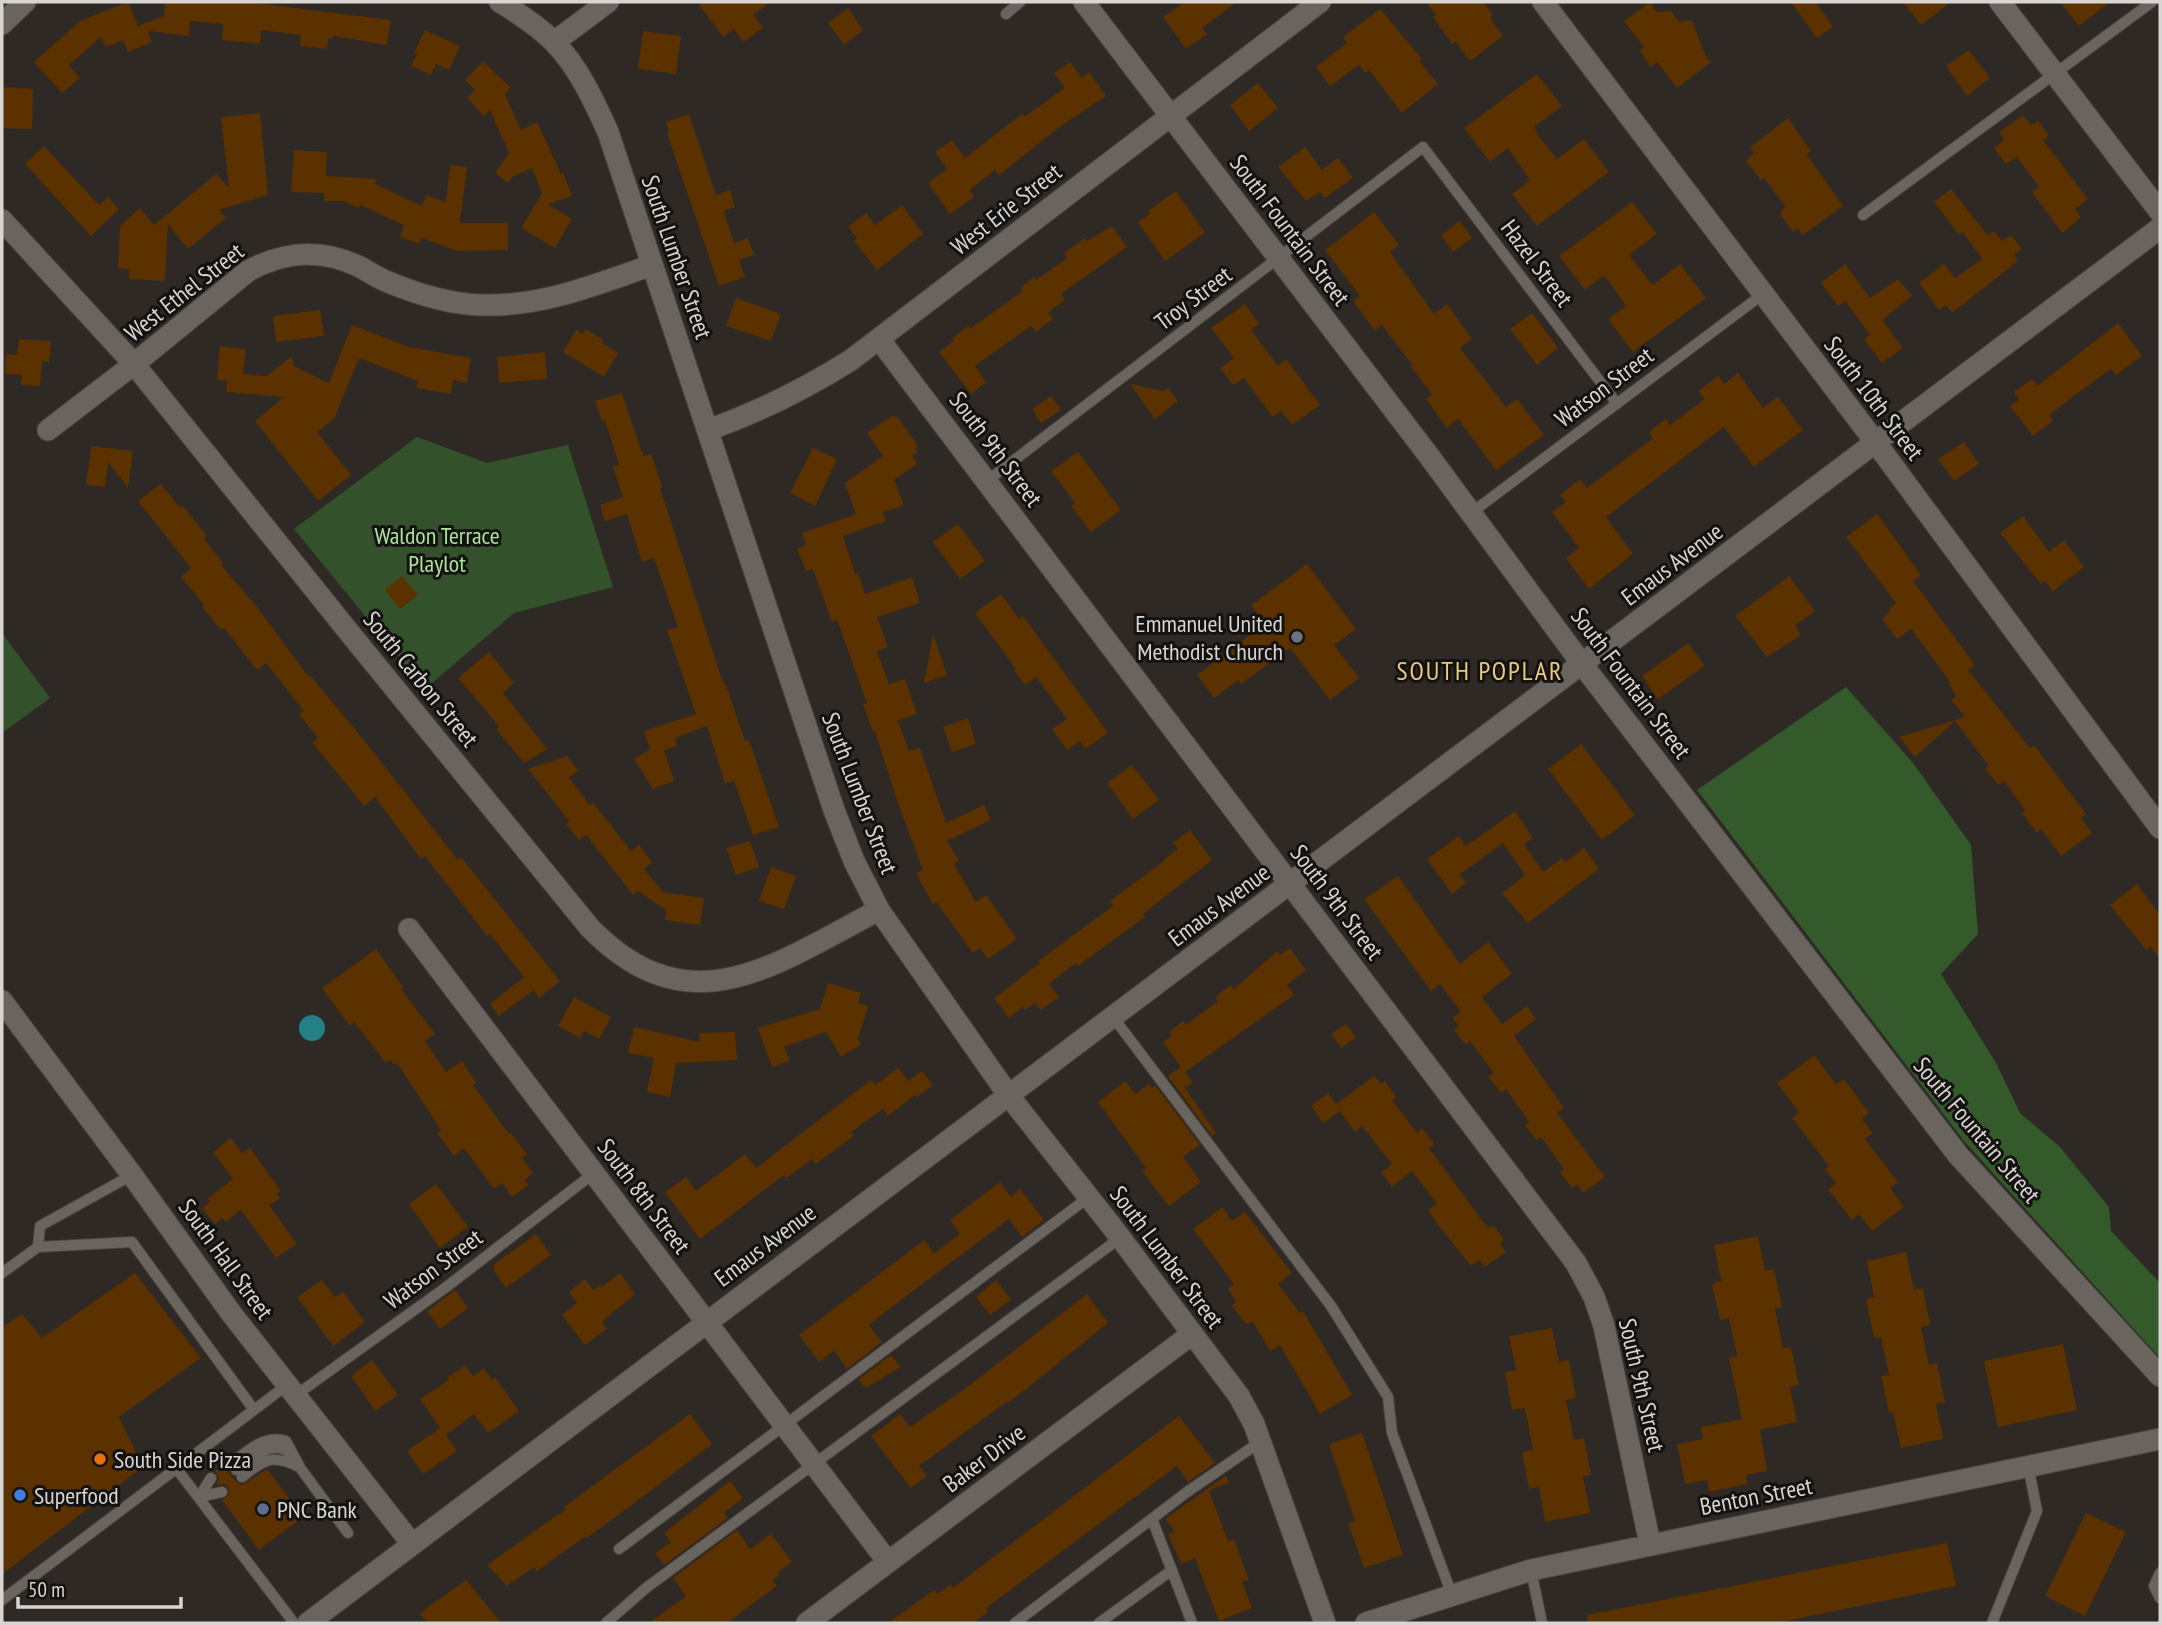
<svg xmlns="http://www.w3.org/2000/svg" width="2162" height="1625" viewBox="0 0 2162 1625" font-family="'PT Sans Narrow',sans-serif">
  <style>
    .green { fill: #33522c }
    .forest { fill: #345a2c }
    .water { fill: #228086 }
    .building { fill: #5b3100 }
    .lines { fill: none; stroke-linecap: round; stroke-linejoin: round }
    .lane-casing { stroke: #494541; stroke-width: 12 }
    .street-casing { stroke: #494541; stroke-width: 23 }
    .secondary-casing { stroke: #494541; stroke-width: 23 }
    .lane { stroke: #6a645f; stroke-width: 10 }
    .street { stroke: #6a645f; stroke-width: 21 }
    .secondary { stroke: #6a645f; stroke-width: 21 }
    .worship-dot { fill: #6b7280; stroke: #141210; stroke-width: 2.5 }
    .food-dot { fill: #e8710a; stroke: #141210; stroke-width: 2.5 }
    .shop-dot { fill: #3f7fe0; stroke: #141210; stroke-width: 2.5 }
    .service-dot { fill: #5c6f8a; stroke: #141210; stroke-width: 2.5 }
    .labels { text-anchor: middle; dominant-baseline: central; stroke-width: 6; stroke-linejoin: round; paint-order: stroke }
    .street-label { font-size: 24px; fill: #d9d5d2; stroke: #141210 }
    .park-label { font-size: 24px; fill: #a9e49c; stroke: #141210 }
    .poi-label { font-size: 24px; fill: #d9d5d2; stroke: #141210; text-anchor: start }
    .neighbourhood-label { font-size: 26px; letter-spacing: 2px; fill: #e8c97e; stroke: #141210 }
  </style>
  <rect width="100%" height="100%" fill="#2e2924"/>
  <path class="green" d="M417 437 487 463 568 445 613 587 514 613 425 689 294 529Z
    M2 633 50 698 2 733Z"/>
  <path class="forest" d="M1846 687 1913 763 1971 845 1978 934 1941 974 1996 1063 2020 1113 2059 1146 2109 1207 2111 1231 2160 1283V1358L1964 1141 1697 790Z"/>
  <path class="water" d="M299 1028a13 13 0 1 1 26 0a13 13 0 1 1-26 0Z"/>
  <path class="building" d="M128 2 138 26 164 16 165 2H248L391 20 387 45 333 36 332 39 328 38 327 49 300 46 301 35 261 30 260 44 222 40 223 24 190 21 189 36 148 31 152 42 128 52 123 40 106 47 101 37 69 65 80 78 62 93 34 62 80 21Z
    M697 2H770L753 15 763 28 743 42 734 29 723 37Z
    M1185 2H1237L1202 28 1207 34 1186 49 1163 17Z
    M1426 2H1483L1493 15 1490 18 1503 36 1470 61 1455 41 1452 44 1433 17 1436 15Z
    M1650 2 1657 12 1671 11 1679 22 1692 20 1705 55 1711 62 1677 88 1657 62 1651 67 1640 51 1644 47 1624 21Z
    M1791 2H1816L1833 27 1817 38Z
    M1903 2H1951L1921 25Z
    M2060 2H2110L2079 26Z
    M848 8 863 30 844 45 828 23Z
    M1380 9 1422 59 1419 61 1438 84 1402 113 1369 70 1365 73 1359 65 1330 86 1316 67 1347 43 1343 37Z
    M425 30 460 46 449 70 436 64 431 75 411 66 417 54 414 53Z
    M643 31 681 36 676 74 638 69Z
    M1969 50 1990 78 1967 96 1946 66Z
    M483 61 511 88 505 94 521 130 537 122 561 174 563 173 572 196 548 204 572 219 555 248 521 228 542 193 532 168 512 177 508 183 495 173 509 153 490 110 484 116 467 98 475 90 465 80Z
    M1070 62 1082 78 1089 72 1106 96 1061 126 999 175 995 170 970 190 974 197 950 214 928 183 947 169 935 152 952 140 965 158 1022 114 1024 117 1065 88 1054 73Z
    M1537 74 1562 106 1534 127 1538 132 1536 133 1557 159 1584 139 1609 172 1537 226 1512 194 1530 180 1508 148 1490 162 1464 128Z
    M1258 83 1278 108 1249 131 1230 105Z
    M2 87 33 89 32 129 2 128Z
    M260 113 268 195 219 210 226 218 188 249 168 224 165 281 129 279V269L118 268 120 226 140 208 154 225 216 174 229 188 221 117Z
    M689 114 716 195 730 190 735 207 724 211 734 243 748 238 754 255 739 260 745 277 719 286 667 133 669 132 666 122Z
    M2023 115 2031 125 2038 121 2049 135 2043 140 2088 199 2075 209 2081 218 2062 233 2032 192 2039 187 2017 157 2006 164 1994 148 2004 140 1999 132Z
    M1788 118 1811 151 1807 155 1843 206 1803 235 1798 229 1793 232 1780 214 1785 206 1764 178 1761 180 1746 161 1754 153 1750 147Z
    M44 146 99 205 108 197 119 209 91 236 25 164Z
    M1305 147 1322 170 1338 158 1353 178 1325 198 1320 192 1306 201 1278 167Z
    M294 150 327 152 326 176 377 179 375 184 422 206 426 195 446 202 450 165 467 167 460 223H508V250L457 251 421 238 419 244 400 237 404 225 360 205 358 208 344 201H324V193L291 192Z
    M1951 189 1984 231 1988 235 1994 231 2002 241 2011 235 2022 249 2014 255 2018 261 1952 313 1946 305 1939 310 1919 283 1944 264 1955 278 1982 259 1963 232 1959 235 1934 202Z
    M1176 191 1205 233 1165 261 1138 222 1150 214 1148 211Z
    M1632 202 1657 234 1629 255 1650 282 1653 285 1680 264 1706 298 1633 352 1608 319 1626 306 1607 279 1603 276 1585 290 1559 256Z
    M902 205 923 234 877 270 854 241 857 238 848 227 866 213 875 225Z
    M1374 212 1399 245 1390 252 1434 314 1447 304 1472 339 1460 348 1506 407 1517 399 1544 435 1496 470 1458 419 1447 428 1426 399 1432 394 1411 367 1413 366 1382 325 1375 331 1353 301 1360 296 1325 250Z
    M1460 221 1472 238 1453 252 1441 235Z
    M1112 226 1127 247 1061 294 1065 300 1048 313 1053 319 1036 332 1031 326 975 366 986 382 971 394 939 352 954 341 952 338 968 326 970 329 1023 291 1020 288 1034 277 1036 280 1067 258 1064 253 1085 238 1087 241Z
    M1845 264 1870 298 1898 279 1912 296 1882 320 1903 348 1882 363 1864 339 1870 335 1845 301 1838 306 1821 283Z
    M736 298 781 314 771 341 726 326Z
    M1245 304 1259 324 1251 330 1278 366 1286 359 1320 405 1292 425 1281 411 1273 417 1244 378 1233 385 1220 368 1234 358 1211 328Z
    M320 310 324 336 276 342 273 316Z
    M1532 313 1558 348 1537 365 1510 329Z
    M2118 323 2142 356 2116 375 2111 369 2071 398 2049 415 2053 421 2033 436 2010 406 2019 399 2014 392 2032 379 2037 386Z
    M352 325 409 347 471 358 467 383 453 380 451 394 416 388 418 381 359 358 334 419 317 432 351 475 318 501 255 421 284 397 226 392 227 381 217 380 220 346 246 349 243 374 266 376 292 356 294 366 329 383Z
    M585 329 603 339 601 342 618 353 604 377 563 352 576 330 583 334Z
    M19 339 51 341 49 362 42 361 40 386 21 385 22 375 5 374 6 354 17 355Z
    M545 352 547 379 499 383 497 357Z
    M1738 373 1763 408 1778 397 1803 430 1754 467 1724 427 1606 517 1633 554 1589 589 1566 558 1579 548 1552 512 1566 502 1560 495 1580 479 1587 488 1653 438 1649 432 1666 419 1670 425 1704 399 1698 391 1718 376 1724 384Z
    M1130 384 1163 391 1168 388 1178 401 1155 419Z
    M622 393 643 456 651 454 662 487 660 488 723 683 725 682 745 741 749 740 779 827 753 835 734 781 725 783 707 726 675 738 677 746 664 750 674 781 653 789 634 759 650 749 644 731 696 714 667 630 678 627 654 558 642 562 627 514 605 521 600 505 623 497 613 466 619 464 605 420 602 421 595 401Z
    M1051 396 1061 410 1041 423 1032 409Z
    M893 415 895 418 897 416 918 446 915 448 918 452 912 456 917 464 894 480 904 505 883 513 886 521 843 536 855 574 858 573 865 594 912 577 920 603 877 617 888 647 877 651 889 684 905 679 917 714 898 721 909 751 920 748 946 823 984 805 991 820 947 841 959 861 954 864 976 902 986 895 1017 939 988 959 980 948 973 953 936 902 933 904 916 873 923 870 898 803 875 731 873 732 863 704 867 703 837 620 832 622 813 569 806 571 797 548 806 545 802 533 856 514 845 483 883 456 867 433Z
    M1964 442 1979 464 1954 481 1938 459Z
    M91 446 133 451 128 488 108 462 105 487 86 485Z
    M813 448 837 459 815 506 790 493Z
    M1078 452 1121 510 1091 532 1071 506 1075 503 1051 471Z
    M161 484 179 507 182 505 207 536 204 539 223 563 221 565 257 607 308 676 309 674 367 744 458 860 461 857 560 981 539 998 534 990 499 1016 490 1004 524 977 490 934 487 936 425 856 421 859 375 797 364 806 312 742 318 738 299 714 304 711 266 663 257 670 224 628 221 630 202 607 204 605 181 577 191 568 138 501Z
    M1877 514 1921 575 1913 581 1975 665 1968 670 2030 748 2034 745 2086 814 2081 818 2092 833 2061 856 2041 829 2037 833 2022 813 2025 810 2004 781 1998 785 1985 769 1989 766 1955 721 1915 757 1899 737 1965 717 1951 700 1956 696 1949 684 1951 683 1911 629 1897 639 1882 619 1890 611 1889 609 1896 603 1846 537Z
    M2023 516 2049 552 2064 540 2084 567 2053 591 2045 581 2041 584 2000 533Z
    M958 524 985 561 960 579 933 542Z
    M1307 564 1356 629 1334 645 1359 678 1330 700 1290 648 1241 684 1238 680 1214 698 1197 675 1265 624 1251 605Z
    M402 576 418 595 400 609 385 590Z
    M1789 576 1815 611 1795 626 1801 635 1767 657 1735 616Z
    M1001 594 1019 619 1023 616 1108 733 1085 749 1080 741 1067 750 1052 729 1067 719 1036 677 1025 685 1014 671 1016 669 975 613Z
    M933 634 947 675 924 683Z
    M1688 643 1705 666 1658 699 1642 676Z
    M489 652 514 683 503 693 547 749 524 763 496 729 499 726 458 678Z
    M968 718 976 744 952 752 943 727Z
    M1581 744 1635 815 1602 840 1548 769Z
    M567 756 578 771 569 778 590 805 593 803 631 851 639 845 652 862 644 869 663 892 704 898 700 925 665 920 666 910 638 891 633 895 586 835 579 840 566 824 569 821 528 769Z
    M1132 765 1159 800 1133 819 1107 783Z
    M1515 811 1533 838 1524 844 1543 872 1562 858 1565 862 1584 848 1599 869 1528 923 1502 893 1525 875 1503 843 1459 875 1466 883 1452 894 1427 859 1459 836 1466 846Z
    M1190 830 1212 860 1143 914 1145 917 1078 966 1076 963 1049 984 1059 997 1041 1010 1035 1003 1025 1010 1023 1007 1009 1018 994 998 1040 963 1038 961 1113 906 1110 901 1165 860 1164 859 1178 849 1173 843Z
    M750 841 759 867 736 875 726 848Z
    M771 867 796 876 784 909 759 901Z
    M1398 876 1460 964 1488 942 1512 974 1482 997 1502 1024 1527 1006 1536 1019 1514 1036 1564 1108 1557 1113 1605 1177 1583 1193 1577 1184 1572 1188 1560 1172 1564 1169 1541 1137 1536 1140 1525 1125 1529 1122 1506 1089 1501 1093 1488 1076 1494 1073 1470 1041 1466 1045 1454 1030 1459 1026 1452 1018 1461 1012 1440 984 1431 991 1367 903 1365 899Z
    M2137 884 2160 915V959L2151 947 2146 950 2110 905Z
    M1290 948 1306 970 1287 985 1294 995 1185 1072 1193 1083 1185 1088 1216 1133 1212 1136 1168 1076 1181 1067 1163 1042 1172 1036 1169 1032 1183 1021 1186 1025 1218 1001 1215 997 1231 985 1234 989 1277 951 1280 955Z
    M376 949 403 987 401 989 435 1034 425 1041 446 1072 462 1061 476 1083 473 1085 509 1134 511 1133 527 1154 522 1158 533 1173 525 1180 529 1185 512 1197 502 1183 494 1189 464 1148 454 1156 437 1133 441 1130 397 1063 394 1065 390 1060 386 1063 354 1022 350 1026 322 988Z
    M828 983 861 993 858 1003 868 1006 858 1039 861 1045 841 1057 826 1032 784 1047 790 1061 772 1067 758 1028 820 1009Z
    M574 997 611 1017 599 1039 584 1031 580 1038 558 1026Z
    M1346 1024 1356 1037 1342 1048 1331 1034Z
    M634 1027 700 1042 699 1033 735 1032 737 1060 676 1063 670 1097 647 1092 654 1058 628 1053Z
    M1814 1055 1836 1084 1844 1079 1869 1113 1862 1119 1873 1133 1865 1139 1898 1182 1890 1188 1904 1207 1872 1231 1859 1214 1852 1220 1828 1189 1836 1183 1825 1169 1829 1166 1792 1118 1799 1112 1777 1083Z
    M898 1068 908 1081 922 1071 933 1085 917 1097 915 1095 888 1116 883 1109 851 1132 854 1136 816 1164 812 1159 787 1178 784 1175 700 1239 665 1192 686 1177 696 1191 745 1154 756 1168 871 1080 875 1085Z
    M1374 1076 1381 1084 1385 1081 1396 1097 1392 1100 1417 1133 1422 1128 1434 1144 1429 1148 1481 1219 1489 1228 1493 1225 1504 1240 1500 1243 1506 1252 1485 1267 1479 1260 1471 1266 1439 1226 1428 1210 1437 1204 1412 1171 1392 1187 1381 1172 1392 1164 1362 1126 1355 1132 1340 1111 1323 1123 1311 1106 1328 1093 1336 1104Z
    M1125 1081 1135 1094 1149 1084 1152 1088 1155 1085 1200 1145 1183 1157 1201 1182 1169 1206 1142 1171 1146 1168 1098 1102Z
    M231 1138 242 1153 250 1148 281 1191 277 1194 280 1198 269 1205 297 1244 276 1258 241 1210 225 1222 222 1218 215 1224 202 1208 210 1202 208 1198 233 1179 213 1152Z
    M1000 1182 1011 1197 1020 1189 1044 1220 1022 1237 1009 1219 906 1296 869 1325 882 1342 847 1369 834 1351 819 1362 799 1335 924 1240 934 1253 960 1234 950 1220Z
    M436 1184 468 1227 440 1248 409 1204Z
    M1222 1207 1232 1221 1245 1212 1292 1273 1278 1284 1300 1313 1303 1311 1352 1395 1320 1414 1280 1345 1270 1351 1253 1322 1246 1324 1232 1306 1236 1301 1228 1289 1234 1284 1193 1229Z
    M536 1234 551 1255 506 1288 494 1271V1264Z
    M1758 1236 1765 1271 1774 1269 1782 1307 1775 1309 1783 1348 1791 1347 1799 1385 1790 1387 1797 1422 1760 1430 1767 1471 1746 1475 1747 1484 1709 1492 1707 1480 1685 1484 1677 1444 1703 1439 1701 1427 1742 1419 1729 1358 1737 1356 1729 1318 1720 1320 1712 1284 1721 1281 1714 1245Z
    M1906 1252 1914 1290 1923 1288 1930 1325 1921 1327 1929 1365 1937 1363 1945 1402 1936 1404 1943 1439 1901 1448 1893 1412 1889 1413 1881 1376 1889 1375 1881 1337 1874 1338 1866 1299 1874 1297 1867 1261Z
    M135 1273 201 1358 119 1417 143 1467 2 1574V1327L22 1314 42 1338Z
    M620 1273 635 1294 602 1322 607 1329 585 1345 562 1315 577 1303 569 1292 585 1279 593 1290 600 1285 601 1287Z
    M322 1280 335 1297 343 1292 365 1322 333 1346 297 1297Z
    M996 1280 1011 1300 990 1315 976 1297Z
    M455 1290 468 1308 440 1329 427 1311Z
    M1087 1294 1108 1323 1025 1390 1009 1402 1008 1401 919 1466 927 1476 911 1488 871 1436 900 1414 910 1427 963 1390Z
    M1552 1328 1559 1362 1569 1360 1576 1398 1566 1400 1574 1440 1584 1438 1591 1475 1583 1476 1590 1513 1545 1522 1539 1487 1529 1489 1522 1452 1533 1450 1525 1408 1512 1410 1505 1372 1516 1370 1509 1336Z
    M2063 1344 2077 1410 1998 1427 1984 1361Z
    M891 1355 901 1367 866 1388 858 1380Z
    M372 1360 398 1395 375 1411 351 1376Z
    M465 1365 473 1376 484 1368 492 1380 495 1377 519 1411 488 1433 474 1414 446 1435 457 1451 423 1474 407 1451 440 1428 420 1399 449 1380 447 1378Z
    M690 1414 712 1444 640 1499 587 1538 586 1536 537 1571 534 1567 507 1586 487 1565 566 1509 564 1507Z
    M1179 1416 1215 1463 1188 1482 1177 1466 986 1608 988 1612 973 1623H888L934 1590 937 1594 951 1584 953 1588Z
    M1362 1433 1403 1555 1364 1568 1348 1523 1355 1521 1329 1444Z
    M223 1465 236 1482 242 1485 267 1469 303 1517 259 1550 222 1500 229 1495 228 1487 224 1484 216 1485 219 1478 215 1471Z
    M1225 1476 1230 1482 1209 1491 1228 1541 1234 1539 1249 1580 1242 1582 1252 1608 1219 1621 1195 1558 1181 1564 1168 1534 1175 1532 1165 1519Z
    M730 1481 743 1498 724 1513 728 1518 664 1565 655 1553 671 1542 664 1533Z
    M2086 1513 2126 1532 2085 1616 2045 1596Z
    M737 1530 750 1549 771 1534 792 1562 777 1573 779 1576 773 1580 777 1586 727 1623H649L686 1596 673 1578Z
    M1947 1543 1956 1586 1777 1623H1588L1587 1615Z
    M466 1580 501 1623H427L420 1613Z"/>
  <g class="lines">
    <g class="lane-casing">
      <path id="lane" d="M1006 14 1020 2
        M1863 215 2152 2
        M987 481 1423 147 1617 404
        M1471 513 1763 294
        M1113 1017 1331 1306 1388 1397 1392 1433 1452 1595
        M38 1247 40 1226 132 1175
        M2 1273 38 1247 132 1242 254 1410
        M296 1395 445 1288 594 1173
        M231 1464C247 1451 265 1434 286 1441L301 1469 348 1533
        M176 1468 294 1623
        M236 1470C250 1459 276 1436 291 1455
        M242 1477C263 1460 272 1453 299 1467
        M199 1497 222 1492
        M199 1497 211 1478
        M1152 1519 1192 1623
        M619 1549 1089 1197
        M1531 1570 1542 1623
        M2160 1573 2154 1586 2160 1598
        M2 1600 287 1385
        M606 1623 646 1588 1120 1238
        M1015 1623 1187 1492 1260 1442
        M1099 1623 1172 1570
        M1992 1623 2037 1511 2028 1465"/>
    </g>
    <g class="street-casing">
      <path id="street" d="M500 2C518 13 538 26 553 41 578 66 594 101 608 132L834 810 854 861 879 910 1009 1096 1113 1228 1239 1396 1254 1424 1325 1623
        M1084 2 1432 460 1582 664 1958 1155 2160 1376
        M1543 2 1876 443 2160 828
        M2000 2 2160 212
        M2 24 25 2
        M554 42 608 2
        M2 220 134 364 348 631 590 928C691 1031 776 963 879 910
        M879 339 1576 1263 1594 1297 1604 1326 1650 1544
        M48 430 134 364 248 271C285 251 321 248 360 267 369 272 378 278 388 282 417 294 449 304 481 305 541 307 595 285 652 265
        M708 430C759 412 805 389 851 360L1320 2
        M409 929 888 1562
        M2 1001 132 1175 231 1313 412 1544
        M807 1623 1192 1334
        M1366 1623 1531 1570 2160 1439"/>
    </g>
    <g class="secondary-casing">
      <path id="secondary" d="M308 1623 2160 228"/>
    </g>
    <use href="#lane" class="lane"/>
    <use href="#street" class="street"/>
    <use href="#secondary" class="secondary"/>
  </g>
  <circle class="worship-dot" cx="1297" cy="637" r="7"/>
  <circle class="food-dot" cx="100" cy="1459" r="7"/>
  <circle class="shop-dot" cx="20" cy="1495" r="7"/>
  <circle class="service-dot" cx="263" cy="1509" r="7"/>
  <g class="labels">
    <g class="street-label">
      <text transform="translate(1006 209) rotate(-38)">West Erie Street</text>
      <text transform="translate(1290 230) rotate(53)">South Fountain Street</text>
      <text transform="translate(677 257) rotate(71)">South Lumber Street</text>
      <text transform="translate(1537 263) rotate(53)">Hazel Street</text>
      <text transform="translate(184 292) rotate(-38)">West Ethel Street</text>
      <text transform="translate(1193 298) rotate(-37)">Troy Street</text>
      <text transform="translate(1604 387) rotate(-37)">Watson Street</text>
      <text transform="translate(1874 398) rotate(53)">South 10th Street</text>
      <text transform="translate(996 449) rotate(53)">South 9th Street</text>
      <text transform="translate(1672 564) rotate(-37)">Emaus Avenue</text>
      <text transform="translate(421 679) rotate(51)">South Carbon Street</text>
      <text transform="translate(1631 683) rotate(53)">South Fountain Street</text>
      <text transform="translate(860 793) rotate(69)">South Lumber Street</text>
      <text transform="translate(1337 902) rotate(53)">South 9th Street</text>
      <text transform="translate(1219 905) rotate(-37)">Emaus Avenue</text>
      <text transform="translate(1977 1130) rotate(50)">South Fountain Street</text>
      <text transform="translate(644 1196) rotate(53)">South 8th Street</text>
      <text transform="translate(765 1245) rotate(-37)">Emaus Avenue</text>
      <text transform="translate(1167 1257) rotate(53)">South Lumber Street</text>
      <text transform="translate(226 1259) rotate(54)">South Hall Street</text>
      <text transform="translate(433 1269) rotate(-37)">Watson Street</text>
      <text transform="translate(1642 1385) rotate(77)">South 9th Street</text>
      <text transform="translate(984 1458) rotate(-37)">Baker Drive</text>
      <text transform="translate(1756 1496) rotate(-11)">Benton Street</text>
    </g>
    <g class="park-label">
      <text x="437" y="535">Waldon Terrace<tspan x="437" dy="28">Playlot</tspan></text>
    </g>
    <g class="poi-label">
      <text x="1283" y="623" text-anchor="end">Emmanuel United<tspan x="1283" dy="28">Methodist Church</tspan></text>
      <text x="114" y="1459">South Side Pizza</text>
      <text x="34" y="1495">Superfood</text>
      <text x="277" y="1509">PNC Bank</text>
    </g>
    <g class="neighbourhood-label">
      <text x="1480" y="670">SOUTH POPLAR</text>
    </g>
  </g>
  <rect width="2162" height="1625" fill="none" stroke="#d9d5d2" stroke-width="7"/>
  <path d="M18 1597v10h163v-10" fill="none" stroke="#d9d5d2" stroke-width="3.5"/>
  <text x="28" y="1597" font-size="21" fill="#d9d5d2" stroke="#141210" stroke-width="5" paint-order="stroke">50 m</text>
</svg>
